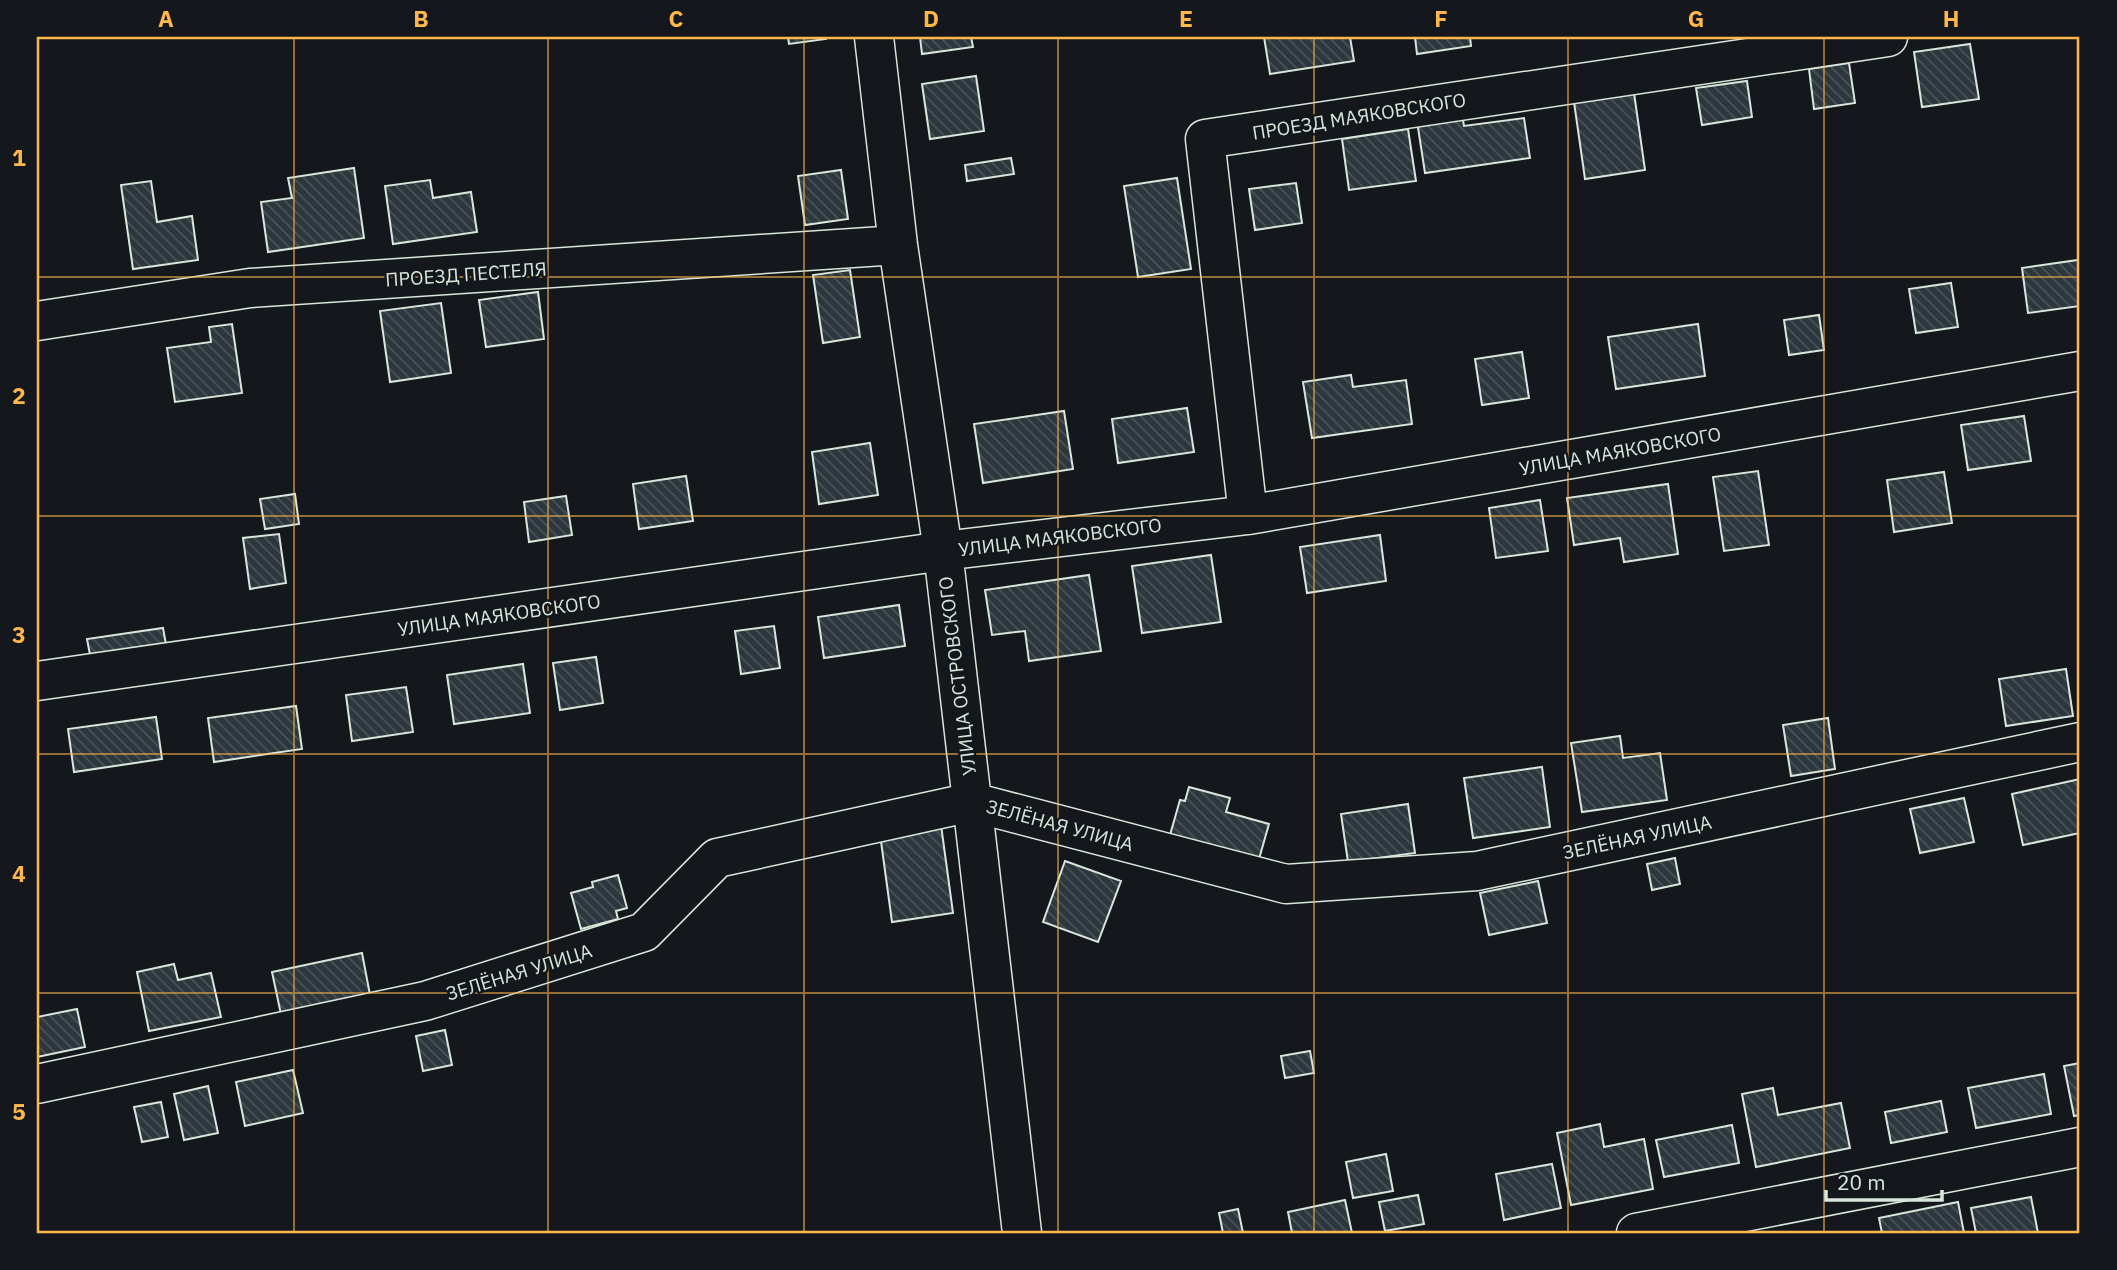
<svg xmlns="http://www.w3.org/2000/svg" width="2117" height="1270" viewBox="0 0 2117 1270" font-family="'IBM Plex Sans',sans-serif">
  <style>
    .building { fill: url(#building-back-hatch); stroke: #d8e6dc; stroke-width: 2 }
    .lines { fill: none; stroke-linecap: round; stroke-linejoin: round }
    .minor-casing { stroke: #d8e6dc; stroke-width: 41 }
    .minor { stroke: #14181c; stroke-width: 38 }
    .grid { fill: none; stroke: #ffb74d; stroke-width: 2; stroke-opacity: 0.55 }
    .labels { text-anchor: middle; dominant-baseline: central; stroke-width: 5; stroke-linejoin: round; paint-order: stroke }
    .street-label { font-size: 19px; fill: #d8e6dc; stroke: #14181c }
    .neatline { fill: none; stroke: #ffb74d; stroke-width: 2.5 }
    .grid-label { font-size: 23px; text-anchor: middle; font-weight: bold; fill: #ffb74d }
  </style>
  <defs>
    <pattern id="building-back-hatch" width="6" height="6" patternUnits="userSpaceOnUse" patternTransform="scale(1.75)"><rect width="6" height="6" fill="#2c363c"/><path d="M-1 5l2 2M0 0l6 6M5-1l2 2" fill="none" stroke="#4a5358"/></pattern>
  </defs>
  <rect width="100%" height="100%" fill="#14181c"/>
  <path class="building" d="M788 37H826V39L789 44Z
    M920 37H971L973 47 922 54Z
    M1264 37H1350L1354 61 1270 74Z
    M1415 37H1470L1471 46 1417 54Z
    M1970 44 1979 99 1922 107 1914 52Z
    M1849 63 1855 103 1814 109 1809 69Z
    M976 76 984 131 930 139 922 84Z
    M1747 81 1752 117 1702 125 1696 88Z
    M1634 93 1645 170 1585 179 1574 102Z
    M1462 114 1464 126 1524 118 1530 158 1425 173 1417 121Z
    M1408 129 1416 181 1349 190 1342 139Z
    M1011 158 1014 174 967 181 965 165Z
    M354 168 364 238 268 252 261 202 292 198 288 178Z
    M841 170 848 219 805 225 798 176Z
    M1177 178 1191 269 1138 277 1124 186Z
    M430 180 433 198 471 192 477 232 393 244 385 186Z
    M151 181 157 222 192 216 198 260 133 269 121 185Z
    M1296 183 1302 223 1255 230 1249 189Z
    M2078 260 2080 306 2028 313 2022 268Z
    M850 270 860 337 823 343 813 275Z
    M1951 283 1958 327 1916 333 1909 289Z
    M538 292 544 339 486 347 479 300Z
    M441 303 451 373 390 382 380 311Z
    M1819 315 1824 350 1789 355 1784 320Z
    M232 324 242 393 175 402 167 348 211 342 209 327Z
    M1698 324 1705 376 1616 389 1608 337Z
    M1522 352 1529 398 1482 405 1475 359Z
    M1351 375 1353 387 1406 380 1412 424 1312 438 1303 382Z
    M1187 408 1194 452 1118 463 1112 419Z
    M1064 411 1073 469 983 483 974 424Z
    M2024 416 2031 461 1968 470 1961 425Z
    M870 443 878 495 819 504 812 452Z
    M1758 471 1769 545 1724 551 1713 477Z
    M1944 472 1952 523 1894 532 1887 480Z
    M686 476 693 521 639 529 633 484Z
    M1668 484 1678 554 1624 562 1620 538 1574 545 1567 498Z
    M295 494 299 524 265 529 260 499Z
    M566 496 572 535 529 542 524 502Z
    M1540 500 1548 551 1496 558 1489 508Z
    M279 534 286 583 250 589 243 538Z
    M1380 535 1386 581 1307 593 1300 547Z
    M1211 555 1221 622 1142 633 1132 566Z
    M1089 575 1101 651 1029 661 1025 631 992 635 985 590Z
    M899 605 905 646 824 658 818 617Z
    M774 626 780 668 741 674 735 631Z
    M163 628 167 650 91 660 87 639Z
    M596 657 603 703 560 710 553 663Z
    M523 664 530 713 454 724 447 675Z
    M2066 669 2073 716 2006 726 1999 679Z
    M406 687 413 732 352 741 346 695Z
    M296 706 302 749 214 762 208 718Z
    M156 717 162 759 74 772 68 729Z
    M1828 718 1835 769 1791 776 1783 725Z
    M1620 736 1623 758 1660 753 1667 800 1582 812 1571 743Z
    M1542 767 1550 827 1473 838 1464 778Z
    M2080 779V833L2023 845 2012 794Z
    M1189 787 1230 798 1226 812 1269 824 1257 866 1168 842 1180 800 1185 801Z
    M1964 798 1974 842 1920 853 1910 809Z
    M1408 804 1415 853 1348 862 1341 814Z
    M941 825 953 913 892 922 880 834Z
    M1675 858 1680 884 1652 890 1647 864Z
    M1065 861 1121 881 1098 942 1043 922Z
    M618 875 627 908 616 911 618 919 581 929 571 893 593 887 592 882Z
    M1538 881 1547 923 1489 935 1480 893Z
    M362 953 371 1000 282 1019 272 972Z
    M174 964 178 980 211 973 221 1017 149 1031 137 972Z
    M77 1009 85 1047 37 1057V1017Z
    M445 1030 452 1065 423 1071 416 1036Z
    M1310 1051 1314 1073 1285 1078 1281 1056Z
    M2080 1063V1115L2074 1116 2064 1066Z
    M293 1070 303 1113 245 1126 236 1082Z
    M2044 1074 2051 1114 1976 1128 1968 1088Z
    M208 1086 218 1133 184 1140 174 1094Z
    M1773 1088 1778 1115 1841 1103 1850 1148 1756 1167 1742 1094Z
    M1941 1101 1947 1132 1891 1143 1885 1112Z
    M161 1102 168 1137 142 1142 134 1107Z
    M1600 1124 1604 1147 1644 1139 1653 1189 1571 1205 1557 1133Z
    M1732 1125 1739 1163 1664 1177 1656 1140Z
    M1386 1154 1393 1191 1353 1198 1346 1162Z
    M1552 1164 1561 1208 1504 1220 1496 1174Z
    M1418 1195 1424 1224 1385 1231 1379 1202Z
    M2031 1197 2038 1233H1976L1971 1208Z
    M1345 1200 1352 1233H1292L1288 1212Z
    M1958 1202 1964 1233H1882L1879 1218Z
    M1238 1209 1243 1233H1223L1219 1213Z"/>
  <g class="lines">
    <g class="minor-casing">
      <path id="minor" d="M874 37 898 245 943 551 1022 1233
        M37 321 250 288 898 245
        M1248 515 1205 139 1888 37
        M37 681 943 551 1248 515 2080 371
        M37 1084 425 1001 644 932 717 858 972 802 1286 884 1477 871 2080 742
        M1636 1233 2080 1147"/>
    </g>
    <use href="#minor" class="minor"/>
  </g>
  <path class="grid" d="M294 37V1233M548 37V1233M804 37V1233M1058 37V1233M1314 37V1233M1568 37V1233M1824 37V1233M37 277H2080M37 516H2080M37 754H2080M37 993H2080"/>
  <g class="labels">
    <g class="street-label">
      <text transform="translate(1359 116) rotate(-9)">ПРОЕЗД МАЯКОВСКОГО</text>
      <text transform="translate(466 274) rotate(-4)">ПРОЕЗД ПЕСТЕЛЯ</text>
      <text transform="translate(1620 451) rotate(-10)">УЛИЦА МАЯКОВСКОГО</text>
      <text transform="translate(1060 537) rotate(-7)">УЛИЦА МАЯКОВСКОГО</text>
      <text transform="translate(499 615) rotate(-8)">УЛИЦА МАЯКОВСКОГО</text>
      <text transform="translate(957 676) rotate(-97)">УЛИЦА ОСТРОВСКОГО</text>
      <text transform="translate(1060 825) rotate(15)">ЗЕЛЁНАЯ УЛИЦА</text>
      <text transform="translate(1637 837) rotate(-12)">ЗЕЛЁНАЯ УЛИЦА</text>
      <text transform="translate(519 972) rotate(-17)">ЗЕЛЁНАЯ УЛИЦА</text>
    </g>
  </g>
  <rect width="2117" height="1270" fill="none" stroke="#14181c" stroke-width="77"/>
  <path d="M1826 1190v10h116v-10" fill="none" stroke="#d8e6dc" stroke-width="3.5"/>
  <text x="1837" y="1190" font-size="21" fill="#d8e6dc" stroke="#14181c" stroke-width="5" paint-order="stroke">20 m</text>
  <rect x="38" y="38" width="2040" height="1194" class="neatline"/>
  <g class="grid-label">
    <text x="166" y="27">A</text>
    <text x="421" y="27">B</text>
    <text x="676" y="27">C</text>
    <text x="931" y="27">D</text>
    <text x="1186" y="27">E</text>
    <text x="1441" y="27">F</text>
    <text x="1696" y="27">G</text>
    <text x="1951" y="27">H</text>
    <text x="19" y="166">1</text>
    <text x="19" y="404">2</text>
    <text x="19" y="643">3</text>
    <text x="19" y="882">4</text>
    <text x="19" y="1120">5</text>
  </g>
</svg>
